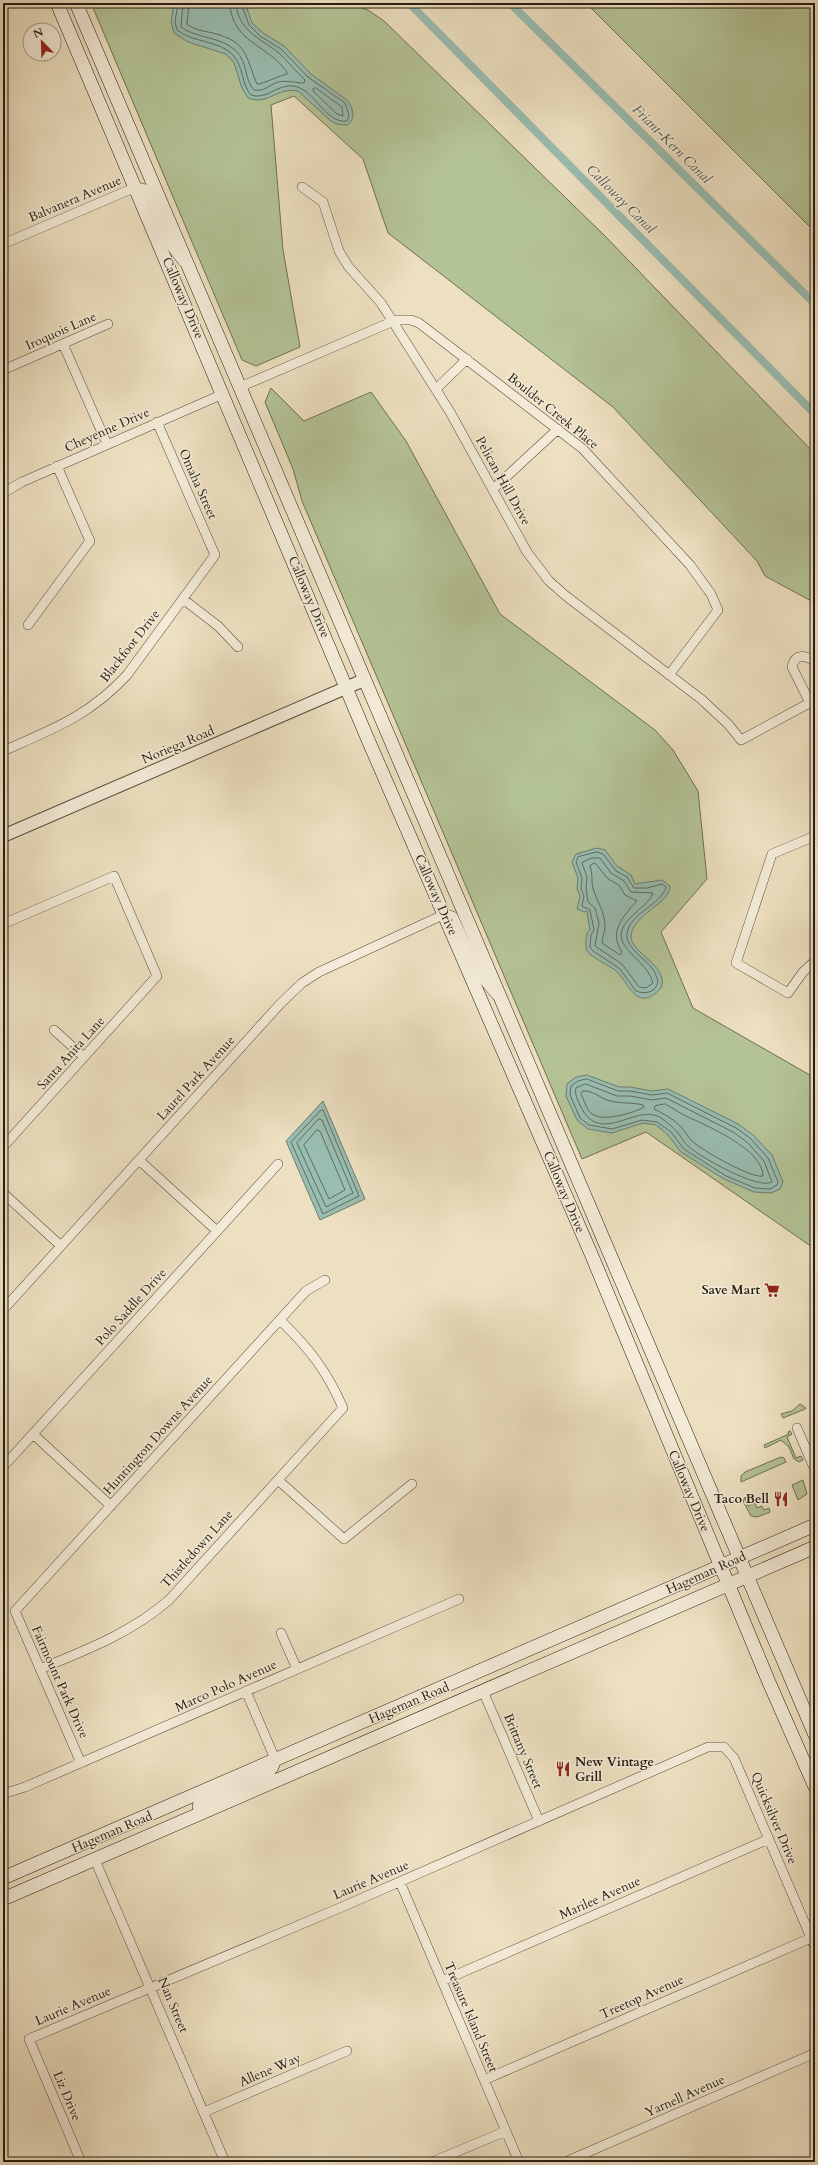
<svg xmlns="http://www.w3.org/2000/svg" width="818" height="2165" viewBox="0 0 818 2165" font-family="Cardo,serif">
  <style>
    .green { fill: #b4c396; stroke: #6c7053 }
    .water { fill: #99bdb1; stroke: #6b7d71 }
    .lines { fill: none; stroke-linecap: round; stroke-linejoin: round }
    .shore { stroke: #5f6c60; stroke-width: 1 }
    .canal { stroke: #99bdb1; stroke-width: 8 }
    .minor-casing { stroke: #574d3c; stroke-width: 10 }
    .tertiary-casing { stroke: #574d3c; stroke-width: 14 }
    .secondary-casing { stroke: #251c10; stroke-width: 14 }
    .minor { stroke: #f3ebd7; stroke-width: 9 }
    .tertiary { stroke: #f3ebd7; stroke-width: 12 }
    .secondary { stroke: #f3ebd7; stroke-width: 13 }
    .labels { text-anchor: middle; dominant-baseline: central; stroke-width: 3; stroke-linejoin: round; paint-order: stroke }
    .street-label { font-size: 13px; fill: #251c10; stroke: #f3ebd7 }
    .poi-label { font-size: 13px; font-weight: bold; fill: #251c10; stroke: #f3ebd7; text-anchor: end }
    .water-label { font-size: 14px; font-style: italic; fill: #4e5448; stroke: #f3ebd7 }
  </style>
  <rect width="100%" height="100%" fill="#ede0c1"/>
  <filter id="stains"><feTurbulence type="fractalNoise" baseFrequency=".005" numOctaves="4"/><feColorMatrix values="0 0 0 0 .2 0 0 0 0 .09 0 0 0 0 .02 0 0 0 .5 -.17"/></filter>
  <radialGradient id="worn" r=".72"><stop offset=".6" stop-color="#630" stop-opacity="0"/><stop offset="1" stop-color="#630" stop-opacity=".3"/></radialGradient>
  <path class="green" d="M91 3H347L368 10 384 21 605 236 815 454V603L765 576 757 561 613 407 388 233 363 159 294 96 271 105 283 250 300 347 256 366 242 360Z
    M586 3H815V232Z
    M271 388 304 421 371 392 406 441 500 614 655 730 673 750 698 791 707 879 661 932 693 1008 815 1078V1249L646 1132 582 1159 302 501 293 469 265 402Z
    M800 1404 806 1408 805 1409 783 1418 781 1414 792 1411Z
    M790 1431 792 1434 787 1437 796 1458 801 1456 803 1460 799 1462 794 1459 789 1447 781 1440 765 1448 764 1445 789 1434 788 1432Z
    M781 1457 784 1458 786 1462 741 1482V1476L745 1472Z
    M803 1480 807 1494 798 1500 792 1485Z
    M745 1497 748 1506 755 1503 757 1508 762 1506 764 1510 769 1508 770 1512 757 1517 751 1516 743 1501Z"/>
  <path class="water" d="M174 3H245L252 23 263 33 284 46 311 74 348 101C353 108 356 120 347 125L336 124 331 121 298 91C276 87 268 106 248 98L242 88 234 63 226 54 188 42 174 33 171 22Z
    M597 848 605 850 617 866 631 875 635 884 662 880 670 886C671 903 632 915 631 936 630 953 670 966 661 988 636 1015 629 981 615 970 608 965 591 957 587 951 585 946 586 938 587 933L590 930 587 911 584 912 577 909 580 896 577 889 578 878 572 862 576 854Z
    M587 1075 619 1087H630L652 1091 668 1089 738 1124 753 1135 772 1155 783 1182 780 1189 771 1193 754 1192 724 1179 681 1152 668 1135 656 1125 643 1123 612 1133 588 1129 577 1120 566 1096 567 1084 576 1077Z
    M323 1101 365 1199 320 1220 286 1141Z"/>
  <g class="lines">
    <path class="shore" d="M178 3 175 22 177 30C193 43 219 40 233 55 244 67 241 84 251 95 268 101 281 79 300 88 316 95 328 124 347 121L349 115 345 103 308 77 281 49 260 36 249 25 241 3
      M183 3 181 27C197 39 221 36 236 51 248 62 244 80 254 90 264 92 269 85 278 82 287 80 296 83 304 83L305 80C296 72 288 61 279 53 260 38 238 31 236 3
      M189 3 187 24C194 30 204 31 213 33 248 42 245 56 257 84 261 85 278 76 287 74V72C283 67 279 62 274 58 254 42 231 34 230 3
      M316 88 342 107 343 116 337 114 313 91V89Z
      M597 852 603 854 616 871 627 877 634 888H647L662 884 666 887C661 905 631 912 627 933 625 947 644 958 651 967 655 971 656 976 658 981 657 992 645 995 636 991L619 968 593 951 590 947 591 935 594 930 590 910 582 906 584 896 581 889 582 878 576 862 578 857Z
      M592 858H600L611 873 624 881 631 892 653 893C648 909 609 923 625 946 634 959 649 967 653 983L646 988 639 987 622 964 595 946 599 923 595 908 588 902 586 888 587 877 582 863Z
      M595 863 608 879 619 885 625 895 637 901C635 904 631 906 629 910 618 923 611 936 622 952L620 955 602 943C602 936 606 931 605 924 604 910 596 900 593 888 591 881 593 874 590 866Z
      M587 1079 618 1091H630L652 1095 667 1093 736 1128 750 1138 768 1158 778 1182 777 1185 770 1189 755 1188 726 1176 684 1149 671 1132 657 1122 642 1120 612 1129 589 1125 580 1118 570 1095 571 1086 578 1081Z
      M586 1084 617 1096H630L652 1100 666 1098 733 1132 747 1142 764 1161 772 1182C758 1190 700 1157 688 1146 684 1143 682 1138 679 1134 674 1128 667 1122 661 1118 636 1102 599 1148 580 1105 578 1100 574 1094 576 1088Z
      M583 1091C592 1090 599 1097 607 1100 619 1104 631 1102 643 1105L644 1107C634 1113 601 1123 591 1113 586 1109 584 1099 581 1094Z
      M665 1104C672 1107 679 1113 686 1116 707 1126 763 1149 763 1176 752 1179 702 1150 693 1142 687 1137 685 1130 679 1125 672 1118 662 1113 654 1109L655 1106Z
      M323 1110 359 1196 323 1214 291 1142 320 1111Z
      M319 1119 322 1120 353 1193 326 1207 297 1143Z
      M317 1130 320 1131 345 1190 329 1199 304 1145Z"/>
    <path class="canal" d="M409 3 815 414
      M510 3 815 304"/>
    <g class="minor-casing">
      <path id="minor" d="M302 187 323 202 339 251 348 266 381 303 450 412 527 552 549 581 566 596 701 699 728 724 741 740 815 700
        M3 244 136 187 145 189 151 198 170 245 183 262
        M63 344 107 444
        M3 370 108 324
        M240 387 396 320H411L419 323 583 449 690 565 711 594 718 610 669 675
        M436 389 467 359
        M493 489 558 429
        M3 493 22 482 223 394
        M183 599 218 626 238 647
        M28 625 90 541 57 466
        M810 703 792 667C795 653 805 655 815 661
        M3 751C53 729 89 716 127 675L215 555 157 422
        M815 836 772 854 736 963 788 993 803 972 815 961
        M3 924 114 876 157 976 3 1147
        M54 1030 84 1057
        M139 1160 217 1231
        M3 1193 61 1246
        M3 1310 281 1003 302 983 319 972 445 914 453 916 481 977 496 995
        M797 1428 815 1470
        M33 1434 111 1506
        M3 1467 278 1164
        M278 1480 344 1539 412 1484
        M281 1633 297 1669
        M40 1669C86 1650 131 1633 169 1600L343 1408C327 1371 309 1348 280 1320
        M246 1691 275 1759
        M483 1691 539 1821
        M81 1763 15 1611 306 1291 325 1280
        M3 1794 25 1787 459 1599
        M95 1860 225 2162
        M400 1882 519 2162
        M442 1981 769 1839
        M484 2080 811 1938
        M204 2112 347 2051
        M81 2162 29 2039 342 1907 708 1747H724L734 1758 815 1947
        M432 2162 506 2131
        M565 2162 815 2053"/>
    </g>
    <g class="tertiary-casing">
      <path id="tertiary" d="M3 836 364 680"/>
    </g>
    <g class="secondary-casing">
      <path id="secondary" d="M57 3 366 735 592 1256 768 1680 815 1787
        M76 3 815 1735
        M199 1806 266 1774 272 1767 275 1759
        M3 1878 815 1525
        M3 1899 815 1547"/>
    </g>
    <use href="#minor" class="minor"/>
    <use href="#tertiary" class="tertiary"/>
    <use href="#secondary" class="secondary"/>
  </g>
  <defs>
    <g id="supermarket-bare" transform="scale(1.2)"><path d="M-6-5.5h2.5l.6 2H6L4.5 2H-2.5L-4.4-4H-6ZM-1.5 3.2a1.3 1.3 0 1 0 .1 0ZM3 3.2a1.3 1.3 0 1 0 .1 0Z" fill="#8f2418" stroke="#f3ebd7" stroke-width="2.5" paint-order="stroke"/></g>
    <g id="restaurant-bare" transform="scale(1.2)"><path d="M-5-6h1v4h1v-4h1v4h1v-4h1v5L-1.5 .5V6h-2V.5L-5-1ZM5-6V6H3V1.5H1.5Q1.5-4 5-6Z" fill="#8f2418" stroke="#f3ebd7" stroke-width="2.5" paint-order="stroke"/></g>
  </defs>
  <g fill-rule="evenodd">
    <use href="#supermarket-bare" x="772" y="1290"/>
    <use href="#restaurant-bare" x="781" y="1499"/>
    <use href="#restaurant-bare" x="563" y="1769"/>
  </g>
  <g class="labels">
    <g class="street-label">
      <text transform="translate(75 199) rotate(-23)">Balvanera Avenue</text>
      <text transform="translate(183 298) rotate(67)">Calloway Drive</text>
      <text transform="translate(61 331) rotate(-24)">Iroquois Lane</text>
      <text transform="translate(553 411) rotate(39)">Boulder Creek Place</text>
      <text transform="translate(107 430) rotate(-24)">Cheyenne Drive</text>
      <text transform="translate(503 481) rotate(61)">Pelican Hill Drive</text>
      <text transform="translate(198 484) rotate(66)">Omaha Street</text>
      <text transform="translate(309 597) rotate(67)">Calloway Drive</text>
      <text transform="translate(130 646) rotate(-52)">Blackfoot Drive</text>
      <text transform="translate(178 745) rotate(-23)">Noriega Road</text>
      <text transform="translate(436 895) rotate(66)">Calloway Drive</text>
      <text transform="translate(71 1053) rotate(-48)">Santa Anita Lane</text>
      <text transform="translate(196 1078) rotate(-48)">Laurel Park Avenue</text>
      <text transform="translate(564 1192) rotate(67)">Calloway Drive</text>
      <text transform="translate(131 1307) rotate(-48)">Polo Saddle Drive</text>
      <text transform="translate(158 1435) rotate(-48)">Huntington Downs Avenue</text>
      <text transform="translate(689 1491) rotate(67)">Calloway Drive</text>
      <text transform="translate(197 1549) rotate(-48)">Thistledown Lane</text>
      <text transform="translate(706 1573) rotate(-24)">Hageman Road</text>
      <text transform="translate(60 1682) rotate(66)">Fairmount Park Drive</text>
      <text transform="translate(226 1686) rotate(-24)">Marco Polo Avenue</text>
      <text transform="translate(409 1703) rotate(-23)">Hageman Road</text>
      <text transform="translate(523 1751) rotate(67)">Brittany Street</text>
      <text transform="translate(774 1818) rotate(67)">Quicksilver Drive</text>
      <text transform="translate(112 1832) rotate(-23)">Hageman Road</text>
      <text transform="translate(371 1880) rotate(-23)">Laurie Avenue</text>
      <text transform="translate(600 1898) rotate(-24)">Marilee Avenue</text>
      <text transform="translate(642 1997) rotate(-24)">Treetop Avenue</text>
      <text transform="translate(173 2005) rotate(67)">Nan Street</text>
      <text transform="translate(73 2006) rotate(-23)">Laurie Avenue</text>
      <text transform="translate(471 2017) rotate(67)">Treasure Island Street</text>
      <text transform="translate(270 2070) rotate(-23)">Allene Way</text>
      <text transform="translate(67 2096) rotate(67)">Liz Drive</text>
      <text transform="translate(685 2096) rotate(-24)">Yarnell Avenue</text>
    </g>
    <g class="poi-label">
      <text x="760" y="1290">Save Mart</text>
      <text x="769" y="1499">Taco Bell</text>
      <text x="575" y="1762" text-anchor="start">New Vintage<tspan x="575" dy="15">Grill</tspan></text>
    </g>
    <g class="water-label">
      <text transform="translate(672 144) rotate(45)">Friant-Kern Canal</text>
      <text transform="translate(621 199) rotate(45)">Calloway Canal</text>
    </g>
  </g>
  <rect width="818" height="2165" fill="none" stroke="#ede0c1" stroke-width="16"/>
  <rect x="4" y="4" width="810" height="2157" fill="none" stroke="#251c10" stroke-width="2"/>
  <rect x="8" y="8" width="802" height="2149" fill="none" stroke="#251c10"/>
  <g transform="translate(42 42) rotate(337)"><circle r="19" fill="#f3ebd7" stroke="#a19887"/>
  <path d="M0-3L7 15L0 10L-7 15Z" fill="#8f2418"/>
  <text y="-6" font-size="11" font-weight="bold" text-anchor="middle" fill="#251c10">N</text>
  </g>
  <rect width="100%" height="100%" filter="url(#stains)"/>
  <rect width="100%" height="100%" fill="url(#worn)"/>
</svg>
